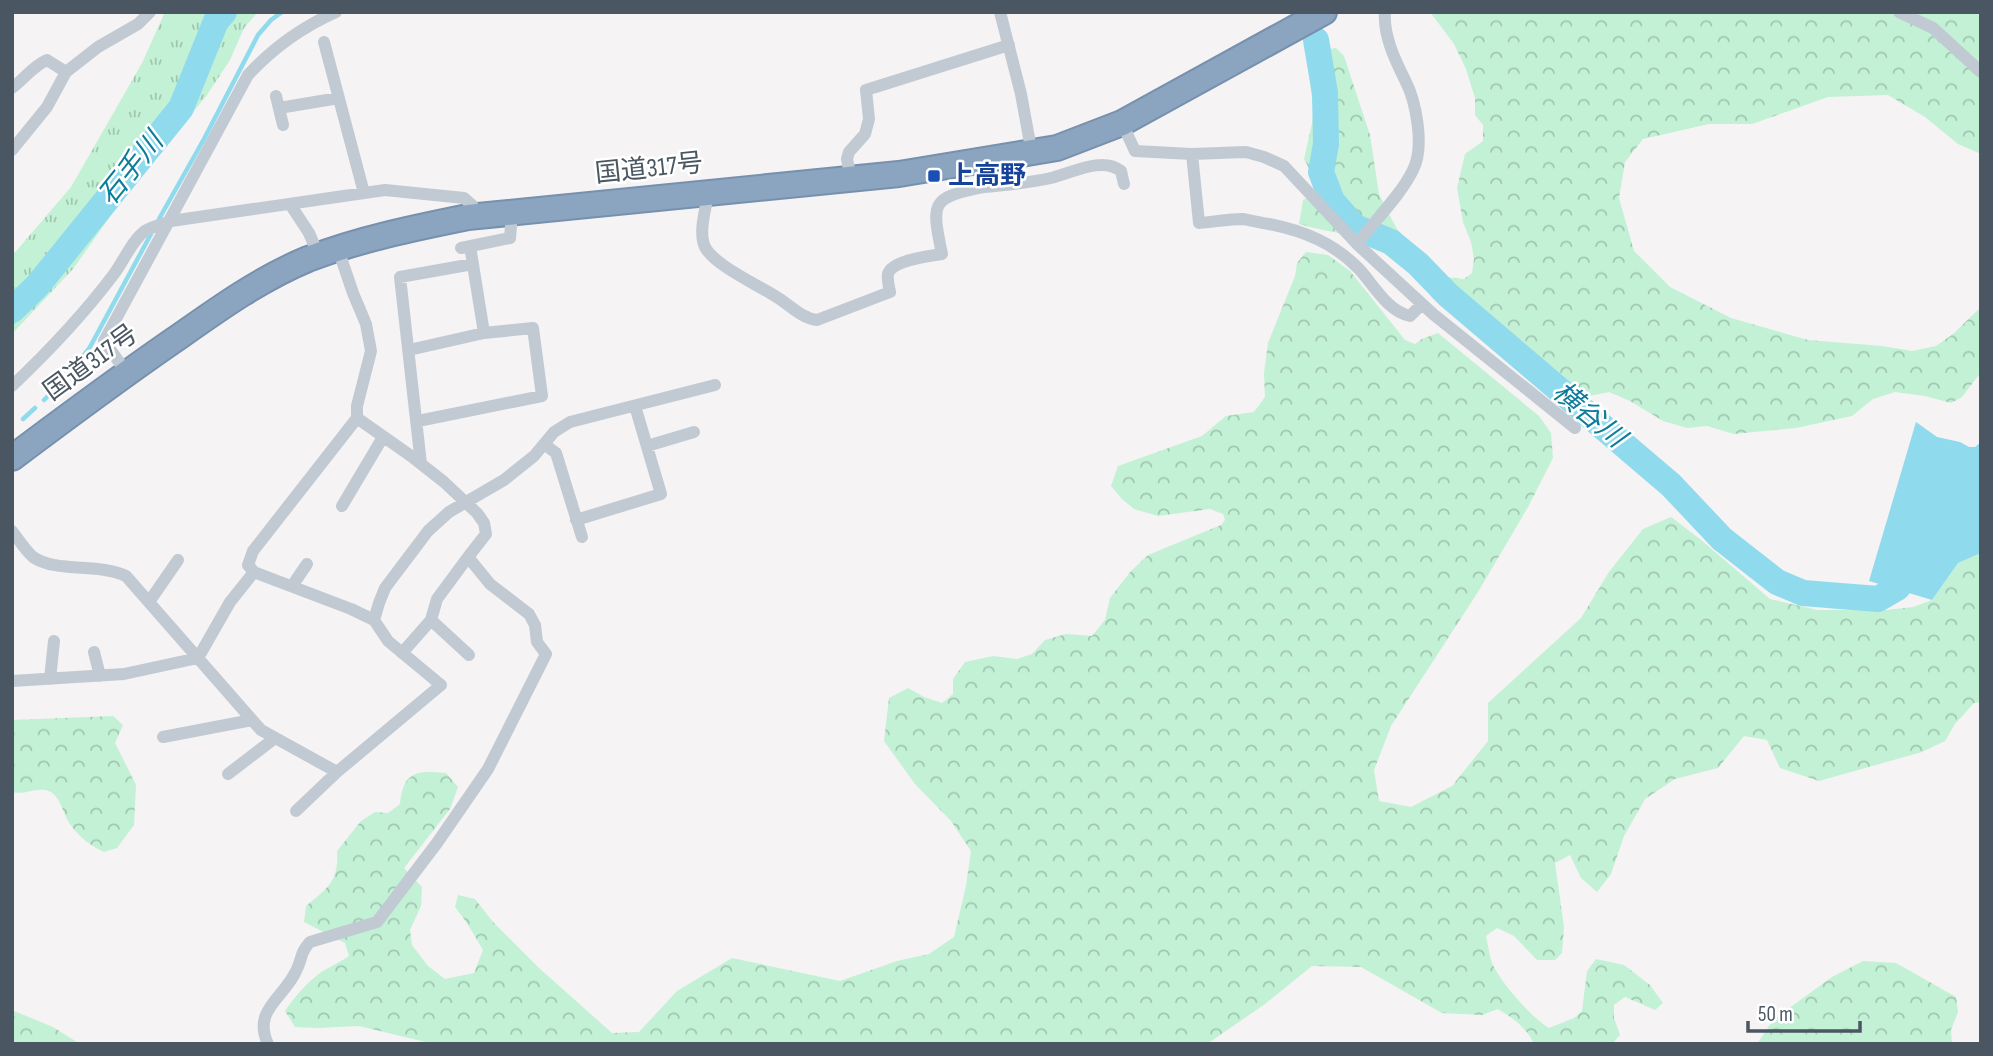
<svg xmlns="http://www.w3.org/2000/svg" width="1993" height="1056" viewBox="0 0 1993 1056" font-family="'Sofia Sans Condensed','Noto Sans JP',sans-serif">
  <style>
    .grass { fill: url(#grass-tufts) }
    .forest { fill: url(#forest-crowns) }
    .water { fill: #90daee }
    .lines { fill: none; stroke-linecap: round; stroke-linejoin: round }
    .stream { stroke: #90daee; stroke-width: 4.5 }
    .river { stroke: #90daee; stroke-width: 26 }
    .highway-casing { stroke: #7690ad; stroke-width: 28 }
    .street { stroke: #c1cad2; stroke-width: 12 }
    .highway { stroke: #8ba5c1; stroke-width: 24 }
    .transit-dot { fill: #1a4fb4; stroke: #fff; stroke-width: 2.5 }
    .labels { text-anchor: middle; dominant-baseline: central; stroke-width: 5; stroke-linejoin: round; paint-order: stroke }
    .street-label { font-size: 26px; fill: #4a5661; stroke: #fff }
    .transit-label { font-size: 26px; font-weight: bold; fill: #164399; stroke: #fff; text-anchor: start }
    .water-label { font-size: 28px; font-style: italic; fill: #0c7c9b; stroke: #fff }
  </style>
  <defs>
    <pattern id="grass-tufts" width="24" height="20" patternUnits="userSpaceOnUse" patternTransform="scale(1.75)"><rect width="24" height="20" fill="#c3f1d5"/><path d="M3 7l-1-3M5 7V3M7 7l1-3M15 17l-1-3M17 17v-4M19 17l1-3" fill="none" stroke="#a0c6b0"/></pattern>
    <pattern id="forest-crowns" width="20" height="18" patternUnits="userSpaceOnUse" patternTransform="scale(1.75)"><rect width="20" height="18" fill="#c3f1d5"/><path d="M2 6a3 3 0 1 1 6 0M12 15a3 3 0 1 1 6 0" fill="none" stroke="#a0c6b0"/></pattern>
  </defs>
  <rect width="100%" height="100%" fill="#f5f3f3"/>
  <path class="grass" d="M165 12H258L244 28 230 60 207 95 124 197 73 269 12 334V256L71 187 142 63Z"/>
  <path class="forest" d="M1430 12H1981V154L1958 144 1925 117 1888 95 1828 97 1752 124H1709L1643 139 1625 162 1619 198 1634 251 1670 287 1731 318 1808 340 1882 346 1912 351 1936 346 1953 334 1981 307V372L1962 397 1951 403 1925 396 1895 392 1873 399 1852 416 1796 428 1734 434 1707 426 1687 428 1663 421 1630 401 1609 392 1590 396 1573 406 1564 403 1433 299C1415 268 1383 244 1347 235 1331 231 1315 229 1299 224L1303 200 1317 193 1318 185 1304 159 1314 114 1309 74 1311 57 1329 49 1336 48 1344 56 1370 135 1379 194 1389 214 1397 229 1423 256 1446 277 1464 279 1472 273 1474 259 1471 242 1463 222 1457 188 1465 154 1483 141V125L1475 115V98L1466 69 1454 44Z
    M1306 252 1328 255 1350 271 1405 340 1415 344 1422 339 1438 333 1539 416 1551 433 1553 458 1528 507 1478 592 1391 726 1374 770 1379 801 1411 807 1452 786 1488 741V703L1581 618 1609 572 1643 529 1671 517 1700 539 1770 599 1817 610H1887L1913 607 1932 600 1958 563 1981 553V702L1974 703 1955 724 1945 741 1922 752 1819 781 1780 768 1767 740 1744 736 1718 768 1675 779 1645 799 1624 836 1611 874 1597 892 1581 878 1570 855 1555 863 1564 927 1562 953 1555 960H1537L1514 936 1497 928 1486 936C1488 944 1489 954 1492 963 1500 982 1532 1018 1549 1028L1574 1018 1582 1011 1587 971 1596 959 1624 965 1650 985 1663 1003 1655 1010 1625 997 1614 1005V1018L1620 1035 1612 1044H1534C1526 1027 1513 1018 1498 1009L1482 1015 1442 1013 1361 967 1312 966 1265 1004 1207 1044H434L359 1026 318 1028 295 1027 285 1011C294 998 303 987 315 977 325 968 338 964 349 956L345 943 304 922 306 906C328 888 339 881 337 851L361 821 375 812 388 813 400 804C403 771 417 770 446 773L458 787 450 809 404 868 422 887 421 906 410 930 412 945 428 966 445 979 474 973 483 950 467 923 455 907 458 895 475 899 493 922 539 968 612 1033 639 1032 677 991 732 958 840 981 897 961 929 954 954 937 966 886 971 851 951 821 915 784 884 741 889 698 908 688 924 697 942 703 953 694V679L965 662 993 656 1017 659 1032 654 1045 640 1066 634 1092 636 1105 620 1110 598 1131 571 1148 555 1221 525 1225 520 1223 514 1210 509 1158 516 1134 509 1122 499 1111 486 1118 466 1202 436 1226 416 1254 412 1265 397 1264 373 1268 343 1295 276 1297 263Z
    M113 716 123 725 115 743 136 785 134 825 117 848 104 852C91 846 79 837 70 824 62 813 61 793 45 790 34 788 24 795 12 792V720Z
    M1863 961 1896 963 1956 997 1958 1012 1951 1030 1952 1044H1757L1773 1020 1832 977Z
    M14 1011 53 1027 80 1044H12V1012Z"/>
  <path class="water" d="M1916 422 1937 437 1960 442 1969 447H1975L1981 442V553L1958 563 1932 600 1869 581Z"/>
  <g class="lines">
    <path class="stream" d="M159 219 204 139 258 35 271 20 282 12
      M44 400 67 377 90 347 151 234
      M23 419 35 408"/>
    <path class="river" d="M1316 40 1325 93 1326 144 1321 172 1332 201 1355 227 1391 242 1418 264 1448 295 1671 485 1722 539 1777 582 1803 593 1878 599 1897 588 1920 561
      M12 310 37 286 181 108 216 21 224 12"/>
    <g class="highway-casing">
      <path id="highway" d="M12 458C68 416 123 375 180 336 221 307 262 278 308 259 360 239 414 228 468 217L899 174 1057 148 1122 123 1324 12"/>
    </g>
    <path class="street" d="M1000 12 1021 94 1032 154
      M1899 12 1933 28 1981 72
      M324 42 364 193
      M12 88C24 79 33 66 47 60L66 72
      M276 96 283 125
      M279 108 339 98
      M1122 123 1135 151 1192 154 1246 152 1264 157 1284 166 1357 244 1433 314 1575 428
      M12 150 47 107 66 72 98 47 138 24 150 12
      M1192 154 1199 223C1213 222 1229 219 1242 219 1251 220 1260 223 1269 224 1304 231 1334 243 1359 269 1374 285 1387 311 1410 316L1422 304
      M851 179 847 159 849 152 865 134 869 119 866 90 1009 45
      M984 187C1007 185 1029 183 1051 178 1072 173 1102 156 1121 171L1124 184
      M708 193C706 209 698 232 705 247 714 265 758 285 775 296 789 304 801 318 817 320L890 292C889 287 887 279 888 274 892 260 930 256 942 254 931 201 931 198 984 187L980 162
      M290 204 309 233 319 256
      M1357 244C1374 221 1401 195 1413 170 1425 147 1416 101 1405 80 1395 60 1383 35 1385 12
      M470 246 484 333
      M461 248 510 238 512 213
      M409 350 484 333 533 328 542 396 418 421
      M127 373 104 341 248 75C273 48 302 27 336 12
      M12 386C49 351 83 315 114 274 123 262 133 239 145 231 152 226 163 224 171 221L385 190 464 198 472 205 476 216
      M544 444 556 453 582 537
      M647 446 694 432
      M421 464 400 277 473 264
      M342 506 383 437
      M576 520 661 494 635 406
      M12 531C18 539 26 551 33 557 56 573 99 563 126 576L261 730 337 772 441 685 388 641 374 620 351 609 254 572
      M292 586 307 564
      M149 602 178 560
      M374 620 379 603 385 588 428 531 449 512 504 480 534 456 554 432 570 422 715 385
      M431 620 469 655
      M94 652 100 676
      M402 653 431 620 437 599 468 557
      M50 679 54 641
      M12 681 124 674 198 658 230 602 254 572 248 565 253 551 357 418V406L371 351 366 324 353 293 338 249
      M163 737 252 720
      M228 774 275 738
      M296 811 337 772
      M268 1044C252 1010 284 998 296 971 303 958 299 954 310 942L377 922 437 843 488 769 546 654 537 642 535 625 529 614 490 584 468 557 486 534 484 523 477 513 444 482 411 456 357 418"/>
    <use href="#highway" class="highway"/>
  </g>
  <rect class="transit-dot" x="927" y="169" width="14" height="14" rx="3.5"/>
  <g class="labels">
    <g class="street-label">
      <text transform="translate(649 169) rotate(-6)">国道317号</text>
      <text transform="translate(91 363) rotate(-36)">国道317号</text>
    </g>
    <g class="transit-label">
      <text x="948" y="176">上高野</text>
    </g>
    <g class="water-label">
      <text transform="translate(131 169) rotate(-51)">石手川</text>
      <text transform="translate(1589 415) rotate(40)">横谷川</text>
    </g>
  </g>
  <rect width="1993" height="1056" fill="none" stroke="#4a5661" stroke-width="28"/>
  <path d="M1748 1021v10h112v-10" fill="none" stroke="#4a5661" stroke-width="3.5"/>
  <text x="1758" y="1021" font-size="21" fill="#4a5661" stroke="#ffffff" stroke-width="5" paint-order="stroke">50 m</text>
</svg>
